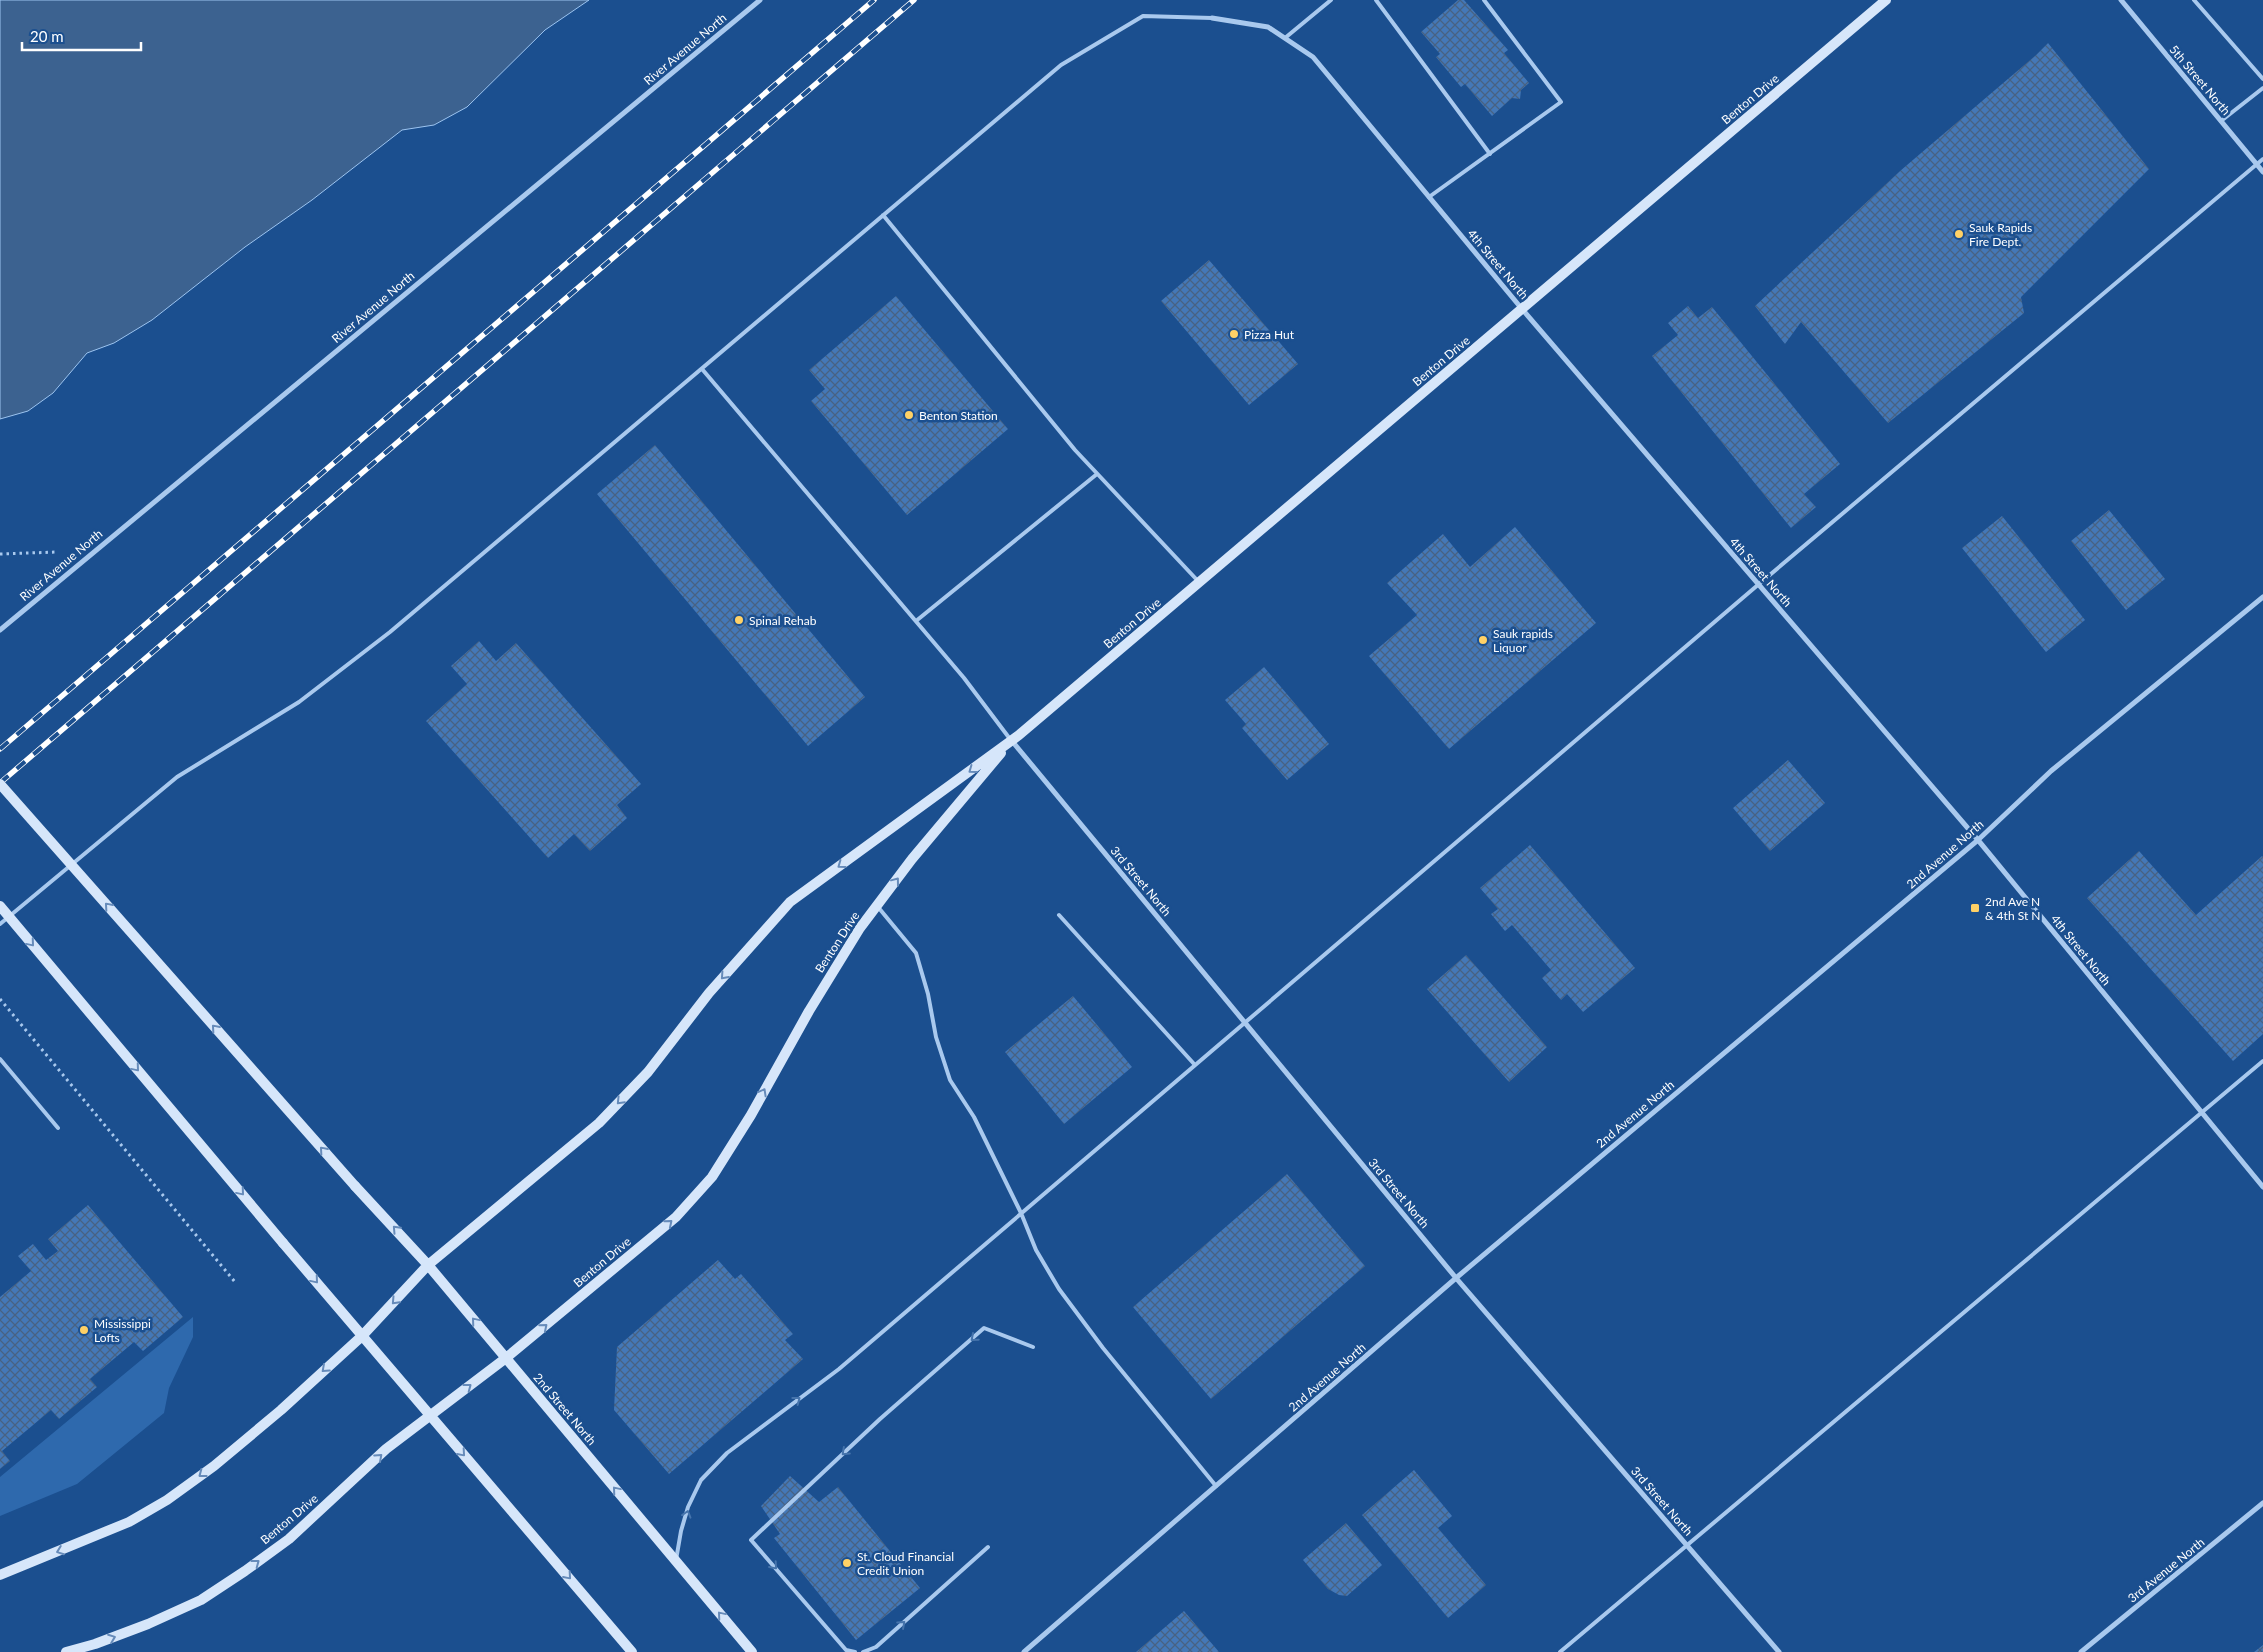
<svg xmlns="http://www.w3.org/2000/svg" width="2263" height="1652" viewBox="0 0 2263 1652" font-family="Lato,sans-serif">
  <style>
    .grass { fill: #2e69ad }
    .water { fill: #3c6290; stroke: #9cc4f0 }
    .building { fill: url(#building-cross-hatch) }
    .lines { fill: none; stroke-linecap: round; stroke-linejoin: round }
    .path { stroke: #a9c9ee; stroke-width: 3; stroke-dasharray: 2.5 4; stroke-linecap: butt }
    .lane { stroke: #a9c9ee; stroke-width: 4 }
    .street { stroke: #a9c9ee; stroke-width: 5 }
    .secondary { stroke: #d6e6fa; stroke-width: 10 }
    .rail-casing { stroke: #fff; stroke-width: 5.5 }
    .rail { stroke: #1b4f8f; stroke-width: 4; stroke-dasharray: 11; stroke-linecap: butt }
    .secondary-bridge { stroke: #d6e6fa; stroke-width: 10 }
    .oneway { stroke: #668bba }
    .oneway2 { stroke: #4674ac }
    .poi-dot { fill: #ffd166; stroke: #1b4f8f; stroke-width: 2 }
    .labels { text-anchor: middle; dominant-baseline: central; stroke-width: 5; stroke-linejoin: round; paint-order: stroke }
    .street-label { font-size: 12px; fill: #fff; stroke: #1b4f8f }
    .poi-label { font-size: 12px; fill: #fff; stroke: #1b4f8f; text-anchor: start }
  </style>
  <defs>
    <pattern id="building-cross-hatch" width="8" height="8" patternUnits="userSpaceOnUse" patternTransform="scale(1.25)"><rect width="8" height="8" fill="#4478b7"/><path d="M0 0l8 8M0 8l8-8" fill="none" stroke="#486282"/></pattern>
  </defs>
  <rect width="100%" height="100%" fill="#1b4f8f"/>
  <path class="grass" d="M193 1317V1337L169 1388 164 1413 77 1484 0 1516V1477Z"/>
  <path class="water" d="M0 0H589L545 30 467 107 434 125 402 130 312 200 245 247 152 320 114 343 87 353 53 393 28 411 0 419Z"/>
  <path class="building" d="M1458 0H1464L1508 50 1504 53 1529 83 1521 90 1520 99 1512 98 1492 116 1465 84 1461 87 1436 57 1440 54 1421 32Z
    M2048 43 2149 169 2021 297 2024 313 1888 423 1801 322 1785 344 1755 306 1900 171 2036 55Z
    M1209 260 1298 364 1249 405 1161 301Z
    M896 296 1008 429 907 515 811 401 825 389 809 370Z
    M1688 306 1698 318 1712 307 1840 464 1804 494 1816 507 1791 528 1652 356 1678 335 1668 323Z
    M655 445 865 697 808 746 597 494Z
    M2109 510 2165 579 2126 610 2071 541Z
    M2002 516 2085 620 2046 652 1962 548Z
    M1515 527 1596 623 1449 749 1369 656 1417 615 1387 583 1443 534 1470 567Z
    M479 641 496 661 516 643 641 784 617 805 627 818 590 851 574 834 548 858 426 721 467 684 451 666Z
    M1264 667 1329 744 1287 780 1242 728 1246 724 1225 700Z
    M1788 760 1825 803 1770 851 1733 808Z
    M1530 845 1635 968 1583 1012 1567 994 1561 1000 1542 978 1551 970 1512 925 1505 931 1491 914 1498 909 1480 888Z
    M2139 851 2196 915 2262 856 2263 857V1034L2233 1061 2087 898Z
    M1466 955 1547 1047 1509 1082 1427 989Z
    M1073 996 1132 1067 1064 1124 1005 1052Z
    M1287 1174 1365 1266 1211 1399 1133 1307Z
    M88 1205 183 1317 143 1351 134 1342 90 1379 97 1387 59 1419 51 1410 2 1451 10 1461 0 1469V1297L31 1271 18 1256 33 1244 46 1260 58 1251 48 1239Z
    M718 1260 735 1279 741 1274 793 1334 785 1340 803 1359 669 1474 614 1410 617 1347Z
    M1414 1470 1452 1516 1438 1528 1486 1585 1448 1618 1362 1515Z
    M790 1476 819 1502 838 1487 920 1588 856 1640 774 1538 780 1534 761 1506Z
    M1346 1523 1382 1565 1347 1596 1339 1595 1328 1589 1303 1560Z
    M1184 1611 1219 1652H1136Z
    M2263 1645V1652H2254Z"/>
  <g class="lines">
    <path class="path" d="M0 554 57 552
      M0 999 235 1282"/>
    <path class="lane" d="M1376 0 1490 154
      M2194 0 2263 79
      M1285 38 1331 0
      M2221 121 2263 88
      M1429 197 1561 102 1484 0
      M883 215 1075 450 1198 581
      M702 369 964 678 1010 739
      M916 621 1097 474
      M878 907 916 953 928 994 936 1037 950 1080 974 1117 1021 1213 1036 1250 1059 1289 1103 1348 1216 1486
      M1059 915 1195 1065
      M0 924 177 777 299 702 390 632 1061 65 1143 16 1212 18
      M0 1059 58 1128
      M676 1560 681 1531 688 1507 701 1480 727 1453 839 1369 1759 584 2263 159
      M855 1652 846 1650 751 1540 880 1419 984 1328 1033 1347
      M863 1652 876 1647 988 1547
      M1560 1652 2263 1061"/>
    <path class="street" d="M2121 0 2263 172
      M1212 18 1268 27 1313 57 1522 309 1978 840 2263 1187
      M0 630 760 0
      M1012 741 1456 1278 1779 1652
      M1024 1652 1456 1278 1978 840 2051 771 2263 597
      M2081 1652 2263 1503"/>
    <path class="secondary" d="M355 1186 428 1265 752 1652
      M283 1243 632 1652
      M0 1575 129 1522 167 1500 214 1466 281 1410 362 1336 428 1265 599 1123 648 1072 709 993 790 902 1019 735 1886 0
      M66 1652 95 1644 148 1624 201 1600 245 1571 289 1539 386 1449 506 1358 676 1217 712 1177 751 1115 809 1011 860 928 912 859 1001 753"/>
    <g class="rail-casing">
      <path id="rail" d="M0 749 874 0
        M0 783 914 0"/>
    </g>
    <use href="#rail" class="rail"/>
    <path class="secondary-bridge" d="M0 784 355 1186
      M0 906 283 1243"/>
  </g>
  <defs><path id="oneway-chevron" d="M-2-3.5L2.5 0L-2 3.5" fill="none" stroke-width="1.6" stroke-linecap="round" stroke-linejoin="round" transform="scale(1.25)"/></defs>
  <g class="oneway">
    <use href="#oneway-chevron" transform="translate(972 770) rotate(144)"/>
    <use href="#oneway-chevron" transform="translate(841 865) rotate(144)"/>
    <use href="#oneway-chevron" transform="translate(896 881) rotate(-53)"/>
    <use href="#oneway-chevron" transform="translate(108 906) rotate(-131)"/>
    <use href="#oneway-chevron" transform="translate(31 943) rotate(50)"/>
    <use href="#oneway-chevron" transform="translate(724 976) rotate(132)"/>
    <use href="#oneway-chevron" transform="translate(215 1028) rotate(-131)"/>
    <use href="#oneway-chevron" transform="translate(136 1068) rotate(50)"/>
    <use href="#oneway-chevron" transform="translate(763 1092) rotate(-61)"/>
    <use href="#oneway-chevron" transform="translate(620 1101) rotate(134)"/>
    <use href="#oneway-chevron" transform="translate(323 1150) rotate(-131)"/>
    <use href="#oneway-chevron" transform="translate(241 1192) rotate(50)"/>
    <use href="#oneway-chevron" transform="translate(669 1223) rotate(-40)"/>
    <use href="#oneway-chevron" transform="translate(396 1229) rotate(-133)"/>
    <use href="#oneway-chevron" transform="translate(315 1280) rotate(50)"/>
    <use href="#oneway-chevron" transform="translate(395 1301) rotate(133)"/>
    <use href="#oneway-chevron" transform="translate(475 1321) rotate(-130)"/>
    <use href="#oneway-chevron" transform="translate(544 1327) rotate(-40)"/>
    <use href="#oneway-chevron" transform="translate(325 1369) rotate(138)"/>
    <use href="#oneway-chevron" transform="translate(468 1387) rotate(-37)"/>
    <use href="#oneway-chevron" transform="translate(462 1453) rotate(49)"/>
    <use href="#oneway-chevron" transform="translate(379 1457) rotate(-42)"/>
    <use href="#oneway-chevron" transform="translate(202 1474) rotate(143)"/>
    <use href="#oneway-chevron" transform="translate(616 1490) rotate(-130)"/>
    <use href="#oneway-chevron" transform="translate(60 1551) rotate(159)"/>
    <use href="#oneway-chevron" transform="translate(256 1563) rotate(-37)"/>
    <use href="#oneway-chevron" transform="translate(568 1576) rotate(49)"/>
    <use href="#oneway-chevron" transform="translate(721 1615) rotate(-130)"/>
    <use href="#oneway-chevron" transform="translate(112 1638) rotate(-21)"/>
  </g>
  <g class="oneway2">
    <use href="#oneway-chevron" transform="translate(974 1338) rotate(139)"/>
    <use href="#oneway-chevron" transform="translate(797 1400) rotate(-37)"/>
    <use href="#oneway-chevron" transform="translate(845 1452) rotate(137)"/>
    <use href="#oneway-chevron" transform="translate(687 1514) rotate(-73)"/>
    <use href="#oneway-chevron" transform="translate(774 1566) rotate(49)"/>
    <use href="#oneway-chevron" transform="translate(902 1624) rotate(-42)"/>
  </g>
  <g class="poi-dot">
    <circle cx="1959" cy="234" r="5"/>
    <circle cx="1234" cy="334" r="5"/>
    <circle cx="909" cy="415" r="5"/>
    <circle cx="739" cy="620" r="5"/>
    <circle cx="1483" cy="640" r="5"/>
    <rect x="1970" y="903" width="10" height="10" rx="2.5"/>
    <circle cx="84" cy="1330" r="5"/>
    <circle cx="847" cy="1563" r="5"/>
  </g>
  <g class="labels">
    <g class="street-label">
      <text transform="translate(685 49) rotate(-40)">River Avenue North</text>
      <text transform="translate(2200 80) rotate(50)">5th Street North</text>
      <text transform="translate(1750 99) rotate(-40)">Benton Drive</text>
      <text transform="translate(1498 264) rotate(50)">4th Street North</text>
      <text transform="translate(373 307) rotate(-40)">River Avenue North</text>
      <text transform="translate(1441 361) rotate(-40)">Benton Drive</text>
      <text transform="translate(61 565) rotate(-40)">River Avenue North</text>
      <text transform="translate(1761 572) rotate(49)">4th Street North</text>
      <text transform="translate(1132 623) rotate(-40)">Benton Drive</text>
      <text transform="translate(1945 854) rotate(-41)">2nd Avenue North</text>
      <text transform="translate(1141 881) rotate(50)">3rd Street North</text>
      <text transform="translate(837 942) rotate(-57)">Benton Drive</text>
      <text transform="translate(2081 950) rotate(51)">4th Street North</text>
      <text transform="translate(1635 1114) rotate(-40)">2nd Avenue North</text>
      <text transform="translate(1399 1193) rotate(50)">3rd Street North</text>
      <text transform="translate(602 1262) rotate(-40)">Benton Drive</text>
      <text transform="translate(1327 1377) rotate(-41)">2nd Avenue North</text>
      <text transform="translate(565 1409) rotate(50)">2nd Street North</text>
      <text transform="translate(1662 1501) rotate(49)">3rd Street North</text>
      <text transform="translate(289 1519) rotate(-40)">Benton Drive</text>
      <text transform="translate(2166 1570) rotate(-39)">3rd Avenue North</text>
    </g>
    <g class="poi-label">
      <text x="1969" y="227">Sauk Rapids<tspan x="1969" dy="14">Fire Dept.</tspan></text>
      <text x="1244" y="334">Pizza Hut</text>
      <text x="919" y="415">Benton Station</text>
      <text x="749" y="620">Spinal Rehab</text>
      <text x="1493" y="633">Sauk rapids<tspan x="1493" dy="14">Liquor</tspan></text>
      <text x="1985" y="901">2nd Ave N<tspan x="1985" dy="14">&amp; 4th St N</tspan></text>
      <text x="94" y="1323">Mississippi<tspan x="94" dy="14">Lofts</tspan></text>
      <text x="857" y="1556">St. Cloud Financial<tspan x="857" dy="14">Credit Union</tspan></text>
    </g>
  </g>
  <path d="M22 42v8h119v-8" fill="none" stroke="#ffffff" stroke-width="2.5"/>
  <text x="30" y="42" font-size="15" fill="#ffffff" stroke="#1b4f8f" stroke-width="4" paint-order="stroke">20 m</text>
</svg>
